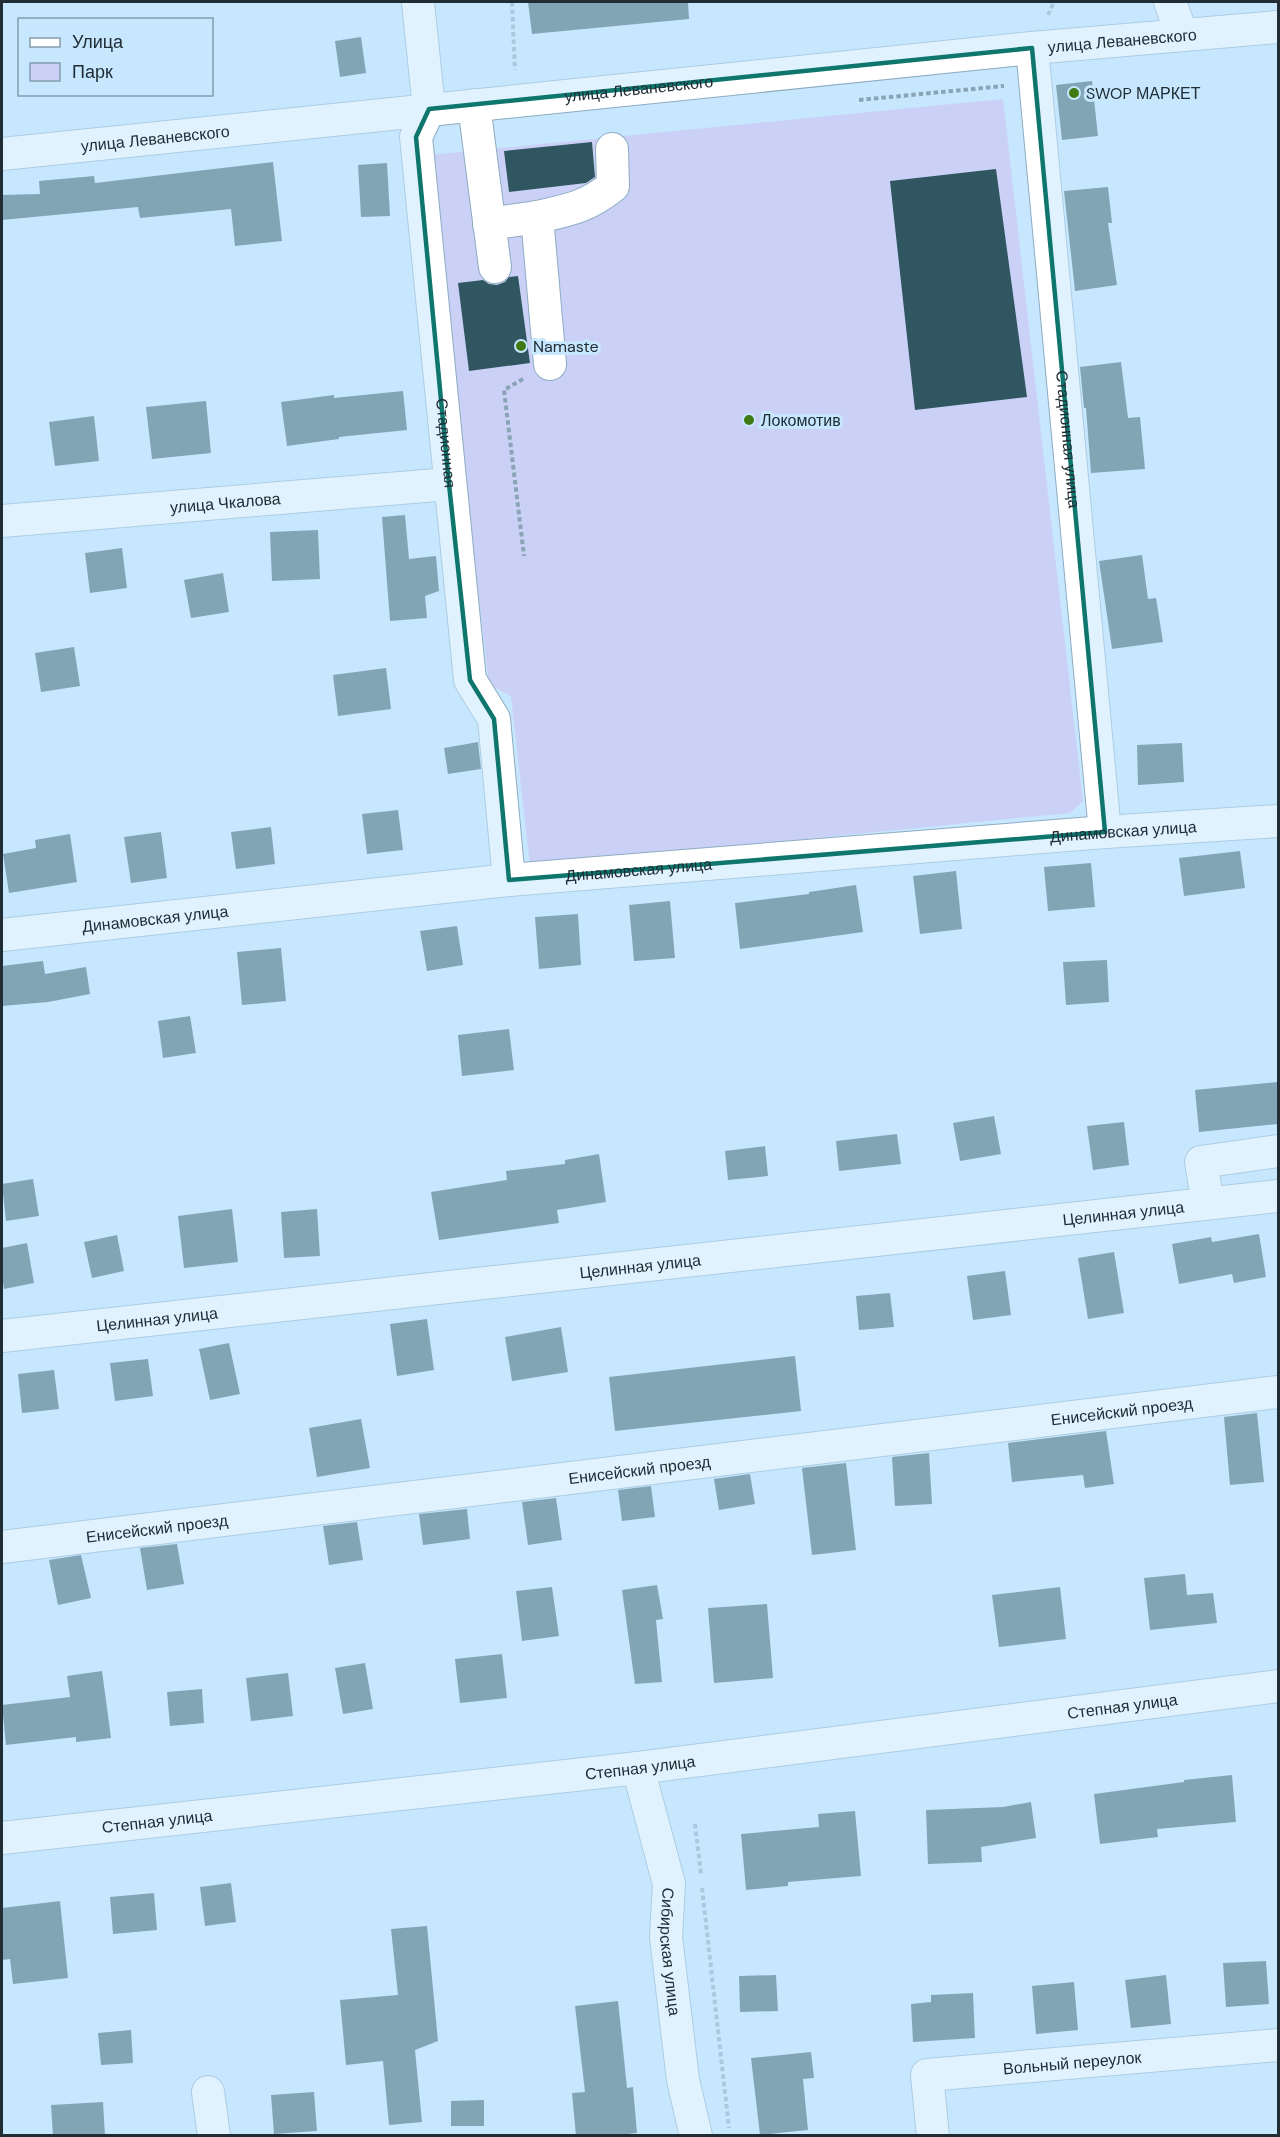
<svg xmlns="http://www.w3.org/2000/svg" width="1280" height="2137" viewBox="0 0 1280 2137" font-family="'DM Sans',sans-serif">
  <style>
    .green { fill: #cbd1f6 }
    .building { fill: #305661 }
    .lines { fill: none; stroke-linecap: round; stroke-linejoin: round }
    .minor-casing { stroke: #8dacc2; stroke-width: 34 }
    .path { stroke: #8aa4b6; stroke-width: 4; stroke-dasharray: 4.5 3; stroke-linecap: butt }
    .minor { stroke: #fff; stroke-width: 32 }
    .marked { fill: none; stroke: #0f766e; stroke-width: 4.5; stroke-linejoin: round }
    .poi-dot { fill: #3f7a13; stroke: #c6e7fe; stroke-width: 2 }
    .labels { text-anchor: middle; dominant-baseline: central; stroke-width: 6; stroke-linejoin: round; paint-order: stroke }
    .street-label { font-size: 16px; fill: #202d35; stroke: #c6e7fe }
    .poi-label { font-size: 16px; fill: #202d35; stroke: #c6e7fe; text-anchor: start }
  </style>
  <rect width="100%" height="100%" fill="#c6e7fe"/>
  <path class="green" d="M1003 99 1083 801 1070 813 530 866 511 696 489 685 428 155Z"/>
  <path class="building" d="M528 2H688L689 19 532 34Z
    M361 37 366 73 340 77 335 41Z
    M1092 81 1098 136 1062 140 1056 85Z
    M592 142 595 177 586 183 509 192 504 151Z
    M273 162 282 241 235 246 231 209 140 218 138 207 2 220V195L40 194 39 181 94 176 95 183Z
    M387 163 390 216 361 217 358 165Z
    M996 169 1027 397 915 410 890 181Z
    M1108 187 1112 223H1108L1117 285 1075 291 1064 191Z
    M518 276 530 363 469 371 458 283 483 280 489 284 497 285 505 282 509 277Z
    M1121 362 1128 418 1140 417 1145 469 1091 473 1086 408H1084L1080 367Z
    M403 391 407 430 339 437V439L287 446 281 402 334 395V398Z
    M206 401 211 453 152 459 146 407Z
    M94 416 99 461 55 466 49 422Z
    M405 515 409 559 436 556 439 591 425 596 427 618 390 621 382 517Z
    M318 530 320 579 272 581 270 532Z
    M122 548 127 588 90 593 85 553Z
    M1142 555 1148 599 1156 598 1163 642 1112 649 1099 561Z
    M223 573 229 612 191 618 184 580Z
    M74 647 80 686 41 692 35 653Z
    M386 668 391 709 338 716 333 675Z
    M478 742 481 769 448 774 444 748Z
    M1182 743 1184 782 1138 785 1137 745Z
    M398 810 403 850 367 854 362 814Z
    M271 827 275 864 236 869 231 832Z
    M161 832 167 878 131 883 124 837Z
    M70 834 77 882 9 893 3 854 36 848 35 840Z
    M1240 851 1245 888 1184 896 1179 858Z
    M1091 863 1095 907 1048 911 1044 867Z
    M956 871 962 929 920 934 913 876Z
    M856 885 863 932 740 949 735 903 809 894V892Z
    M670 901 675 958 634 961 629 905Z
    M578 914 581 965 539 969 535 917Z
    M457 926 463 965 427 971 420 931Z
    M281 948 286 1001 242 1005 237 952Z
    M1107 960 1109 1002 1066 1005 1063 962Z
    M43 961 45 974 86 967 90 994 48 1002 2 1006V966Z
    M190 1016 196 1053 163 1058 158 1021Z
    M509 1029 514 1070 462 1076 458 1035Z
    M1278 1082V1124L1199 1132 1195 1090Z
    M994 1116 1001 1154 960 1161 953 1123Z
    M1124 1122 1129 1165 1093 1170 1087 1126Z
    M897 1134 901 1164 839 1171 836 1141Z
    M765 1146 768 1176 728 1180 725 1151Z
    M599 1154 606 1202 557 1210 559 1223 439 1240 431 1192 507 1180 506 1171 565 1164V1160Z
    M33 1179 39 1216 6 1221 2 1184Z
    M232 1209 238 1262 184 1268 178 1216Z
    M317 1209 320 1256 284 1258 281 1212Z
    M1259 1234 1266 1277 1234 1283 1232 1274 1179 1284 1172 1244 1211 1237 1212 1242Z
    M117 1235 124 1271 92 1278 84 1242Z
    M27 1243 34 1283 4 1289 2 1276V1248Z
    M1114 1252 1124 1313 1088 1319 1078 1258Z
    M1005 1271 1011 1315 973 1320 967 1276Z
    M890 1293 894 1327 859 1330 856 1296Z
    M427 1319 434 1370 397 1376 390 1324Z
    M561 1327 568 1372 512 1381 505 1337Z
    M229 1343 240 1394 210 1400 199 1349Z
    M795 1356 801 1411 615 1431 609 1377Z
    M148 1359 153 1396 115 1401 110 1363Z
    M54 1370 59 1409 22 1413 18 1374Z
    M1257 1413 1264 1482 1230 1485 1224 1417Z
    M361 1419 370 1468 317 1477 309 1428Z
    M1106 1431 1114 1484 1085 1488 1083 1475 1012 1482 1008 1443Z
    M929 1453 932 1504 895 1506 892 1457Z
    M846 1463 856 1550 812 1555 802 1468Z
    M750 1474 755 1504 719 1510 714 1479Z
    M651 1486 655 1517 622 1521 618 1490Z
    M556 1498 562 1540 528 1545 522 1502Z
    M467 1509 470 1539 423 1545 419 1514Z
    M357 1522 363 1560 329 1565 323 1526Z
    M177 1544 184 1584 147 1590 140 1548Z
    M81 1555 91 1598 58 1605 49 1560Z
    M1185 1574 1187 1595 1213 1593 1217 1623 1150 1630 1144 1578Z
    M657 1585 663 1619 656 1620 662 1682 635 1684 622 1590Z
    M552 1587 559 1636 522 1641 516 1591Z
    M1060 1587 1066 1639 999 1647 992 1595Z
    M767 1604 773 1678 714 1683 708 1608Z
    M502 1654 507 1698 460 1703 455 1659Z
    M365 1663 373 1709 343 1714 335 1668Z
    M102 1671 111 1738 76 1742V1737L6 1745 2 1705 70 1697 67 1676Z
    M288 1673 293 1716 251 1721 246 1678Z
    M202 1689 204 1723 170 1726 167 1692Z
    M1232 1775 1236 1822 1157 1829 1158 1837 1100 1844 1094 1794 1184 1782V1780Z
    M1031 1802 1036 1838 981 1847 982 1862 928 1864 926 1810 1003 1807Z
    M855 1811 861 1876 788 1882V1886L746 1890 741 1834 819 1827 818 1814Z
    M231 1883 236 1922 205 1926 200 1887Z
    M154 1893 157 1930 113 1934 110 1897Z
    M60 1901 68 1978 13 1984 10 1959 2 1960V1908Z
    M427 1926 438 2041 415 2050 422 2122 389 2125 383 2061 346 2065 340 2000 398 1995 391 1929Z
    M1266 1961 1269 2004 1226 2007 1223 1963Z
    M776 1975 778 2011 740 2012 739 1976Z
    M1166 1975 1171 2024 1131 2028 1125 1980Z
    M1074 1982 1078 2030 1036 2034 1032 1986Z
    M973 1993 975 2038 913 2042 911 2004 931 2002V1995Z
    M618 2001 627 2088 633 2087 637 2133 609 2136H576L572 2093 585 2092 575 2006Z
    M131 2030 133 2063 101 2065 98 2033Z
    M811 2052 814 2078 803 2079 808 2130 760 2135 751 2058Z
    M314 2092 317 2131 274 2134 271 2095Z
    M484 2100V2126H451V2101Z
    M103 2102 105 2136H53L51 2105Z"/>
  <g class="lines">
    <g class="minor-casing">
      <g id="minor">
        <path id="s1" d="M418 2 429 109 416 137 470 680 494 719 509 880"/>
        <path d="M1170 2 1182 35"/>
        <path id="s2" d="M1032 48 1105 832"/>
        <path d="M474 105 495 267"/>
        <path id="s3" d="M2 154 1032 48 1278 27"/>
        <path d="M537 217C569 210 587 207 613 186L612 149"/>
        <path d="M489 224 537 217 550 364"/>
        <path id="s4" d="M2 521 449 484"/>
        <path id="s5" d="M2 935 509 880 1105 832 1278 821"/>
        <path d="M1208 1203 1201 1162 1278 1151"/>
        <path id="s6" d="M2 1336 1278 1196"/>
        <path id="s7" d="M2 1547 1278 1392"/>
        <path id="s8" d="M638 1768 669 1884 666 1937 683 2080 696 2136"/>
        <path id="s9" d="M2 1838 638 1768 1278 1686"/>
        <path d="M208 2092 214 2136"/>
        <path id="s10" d="M933 2136 927 2075 1278 2045"/>
      </g>
    </g>
    <path class="path" d="M512 2 515 70
      M1048 15 1054 2
      M859 100 1004 86
      M523 379 504 390 524 556
      M695 1824 701 1874
      M702 1888 729 2128"/>
    <use href="#minor" class="minor"/>
  </g>
  <path d="M0 0H1280V2137H0ZM1032 48 1105 832 509 880 494 719 470 680 449 484 416 137 429 109Z" fill="#c6e7fe" fill-opacity=".55" fill-rule="evenodd"/>
  <path class="marked" d="M1032 48 1105 832 509 880 494 719 470 680 449 484 416 137 429 109Z"/>
  <g class="poi-dot">
    <circle cx="1074" cy="93" r="6"/>
    <circle cx="521" cy="346" r="6"/>
    <circle cx="749" cy="420" r="6"/>
  </g>
  <g class="labels">
    <g class="street-label">
      <text stroke="none"><textPath href="#s3" startOffset="1126">улица Леваневского</textPath></text>
      <text stroke="none"><textPath href="#s3" startOffset="640">улица Леваневского</textPath></text>
      <text stroke="none"><textPath href="#s3" startOffset="154">улица Леваневского</textPath></text>
      <text stroke="none"><textPath href="#s2" startOffset="393">Стадионная улица</textPath></text>
      <text stroke="none"><textPath href="#s1" startOffset="446">Стадионная</textPath></text>
      <text stroke="none"><textPath href="#s4" startOffset="224">улица Чкалова</textPath></text>
      <text stroke="none"><textPath href="#s5" startOffset="1126">Динамовская улица</textPath></text>
      <text stroke="none"><textPath href="#s5" startOffset="640">Динамовская улица</textPath></text>
      <text stroke="none"><textPath href="#s5" startOffset="154">Динамовская улица</textPath></text>
      <text stroke="none"><textPath href="#s6" startOffset="1128">Целинная улица</textPath></text>
      <text stroke="none"><textPath href="#s6" startOffset="642">Целинная улица</textPath></text>
      <text stroke="none"><textPath href="#s6" startOffset="156">Целинная улица</textPath></text>
      <text stroke="none"><textPath href="#s7" startOffset="1128">Енисейский проезд</textPath></text>
      <text stroke="none"><textPath href="#s7" startOffset="642">Енисейский проезд</textPath></text>
      <text stroke="none"><textPath href="#s7" startOffset="156">Енисейский проезд</textPath></text>
      <text stroke="none"><textPath href="#s9" startOffset="1128">Степная улица</textPath></text>
      <text stroke="none"><textPath href="#s9" startOffset="642">Степная улица</textPath></text>
      <text stroke="none"><textPath href="#s9" startOffset="156">Степная улица</textPath></text>
      <text stroke="none"><textPath href="#s8" startOffset="188">Сибирская улица</textPath></text>
      <text stroke="none"><textPath href="#s10" startOffset="207">Вольный переулок</textPath></text>
    </g>
    <g class="poi-label">
      <text x="1086" y="93">SWOP МАРКЕТ</text>
      <text x="533" y="346">Namaste</text>
      <text x="761" y="420">Локомотив</text>
    </g>
  </g>
  <rect width="1280" height="2137" fill="none" stroke="#202d35" stroke-width="6"/>
  <rect x="18" y="18" width="195" height="78" fill="#c6e7fe" stroke="#849dae" stroke-width="1.5"/>
  <rect x="30" y="38" width="30" height="9" fill="#ffffff" stroke="#849dae" stroke-width="1.5"/>
  <text x="72" y="48" font-size="18" fill="#202d35">Улица</text>
  <rect x="30" y="63" width="30" height="18" fill="#cbd1f6" stroke="#849dae" stroke-width="1.5"/>
  <text x="72" y="78" font-size="18" fill="#202d35">Парк</text>
</svg>
